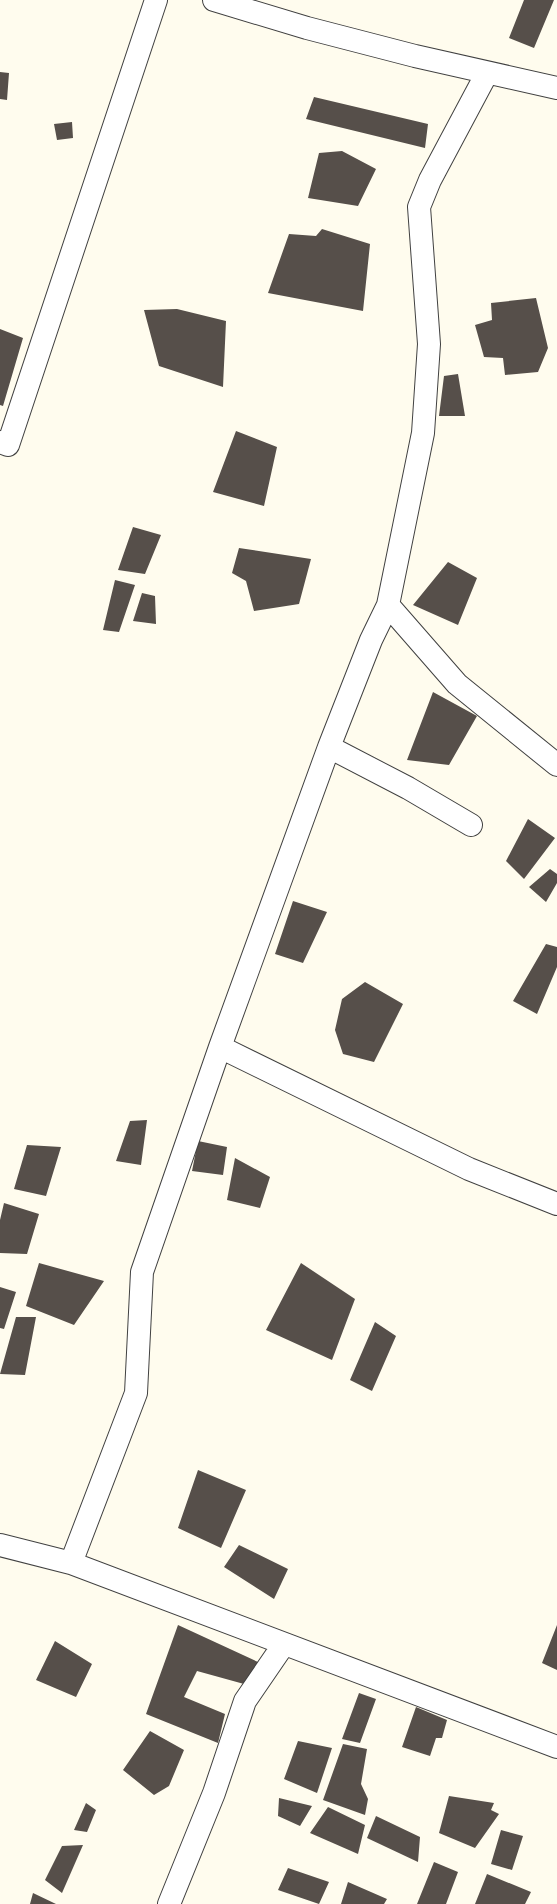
<svg xmlns="http://www.w3.org/2000/svg" width="557" height="1904" viewBox="0 0 557 1904" font-family="Spectral,serif">
  <style>
    .building { fill: #564f4a }
    .lines { fill: none; stroke-linecap: round; stroke-linejoin: round }
    .minor-casing { stroke: #414141; stroke-width: 24 }
    .minor { stroke: #fff; stroke-width: 22 }
  </style>
  <rect width="100%" height="100%" fill="#fffcee"/>
  <path class="building" d="M524 0H554L534 48 509 38Z
    M0 72 9 73 7 100 0 99Z
    M314 97 428 124 425 148 306 119Z
    M72 122 73 138 57 140 54 124Z
    M342 151 376 169 358 206 308 198 319 153Z
    M322 229 370 244 363 311 268 293 289 234 316 236Z
    M536 298 548 348 538 372 505 375 503 358 484 357 475 325 492 320 491 303Z
    M177 309 226 321 223 387 159 366 144 310Z
    M0 329 23 338 3 406 0 405Z
    M458 374 465 416H439L444 376Z
    M236 431 277 447 264 506 213 492Z
    M133 527 161 535 145 574 118 570Z
    M239 548 311 559 299 604 254 611 246 581 232 573Z
    M448 562 477 578 458 625 413 605Z
    M115 580 135 585 119 632 103 630Z
    M142 593 155 596 156 624 133 621Z
    M433 692 477 716 449 765 407 760Z
    M528 819 555 838 524 879 506 861Z
    M550 869 557 874V883L546 902 529 887Z
    M293 901 327 912 303 963 275 954Z
    M546 944 557 947V967L537 1014 513 1001Z
    M365 982 403 1004 374 1062 343 1054 335 1030 342 999Z
    M147 1120 141 1165 116 1161 130 1121Z
    M198 1141 227 1147 223 1175 192 1171Z
    M27 1145 61 1147 46 1196 14 1189Z
    M235 1158 270 1177 260 1208 227 1200Z
    M4 1203 39 1214 27 1254 0 1253V1220Z
    M39 1263 104 1281 74 1325 26 1306Z
    M301 1263 355 1299 332 1360 266 1330Z
    M0 1287 16 1292 4 1329 0 1328Z
    M16 1317H36L25 1375 0 1374Z
    M375 1322 396 1336 372 1391 350 1380Z
    M198 1470 246 1490 221 1548 178 1528Z
    M239 1545 288 1569 274 1599 224 1567Z
    M178 1625 258 1662 244 1684 197 1671 184 1697 225 1714 218 1743 146 1714Z
    M557 1625V1670L542 1663Z
    M55 1641 92 1664 76 1697 36 1680Z
    M359 1693 376 1699 360 1743 342 1739Z
    M416 1707 447 1720 442 1738H436L430 1756 402 1747Z
    M150 1731 184 1750 169 1786 154 1795 123 1770Z
    M298 1741 332 1748 317 1793 284 1779Z
    M343 1744 367 1749 361 1784 368 1799 365 1815 323 1800Z
    M449 1796 494 1803 491 1810 499 1814 475 1848 439 1833Z
    M279 1798 312 1806 300 1826 278 1816Z
    M86 1803 96 1810 87 1832 74 1830Z
    M328 1807 365 1825 358 1854 310 1833Z
    M376 1816 420 1837 418 1862 367 1838Z
    M501 1830 523 1836 512 1870 491 1864Z
    M83 1845 62 1893 45 1880 62 1846Z
    M434 1862 458 1872 446 1904H417Z
    M288 1868 329 1882 319 1904 278 1890Z
    M487 1874 531 1892 525 1904H475Z
    M348 1882 387 1899 384 1904H341Z
    M33 1893 56 1904H30Z"/>
  <g class="lines">
    <g class="minor-casing">
      <path id="minor" d="M214 0 307 28 415 56 557 88
        M0 442 8 445 156 0
        M388 605 457 684 557 765
        M329 747 408 788 471 825
        M220 1047 469 1169 557 1204
        M0 1545 71 1563 557 1747
        M71 1563 136 1393 142 1272 220 1047 329 747 371 640 388 605 423 433 429 344 419 207 430 180 487 73
        M169 1904 214 1793 245 1701 284 1644"/>
    </g>
    <use href="#minor" class="minor"/>
  </g>
</svg>
